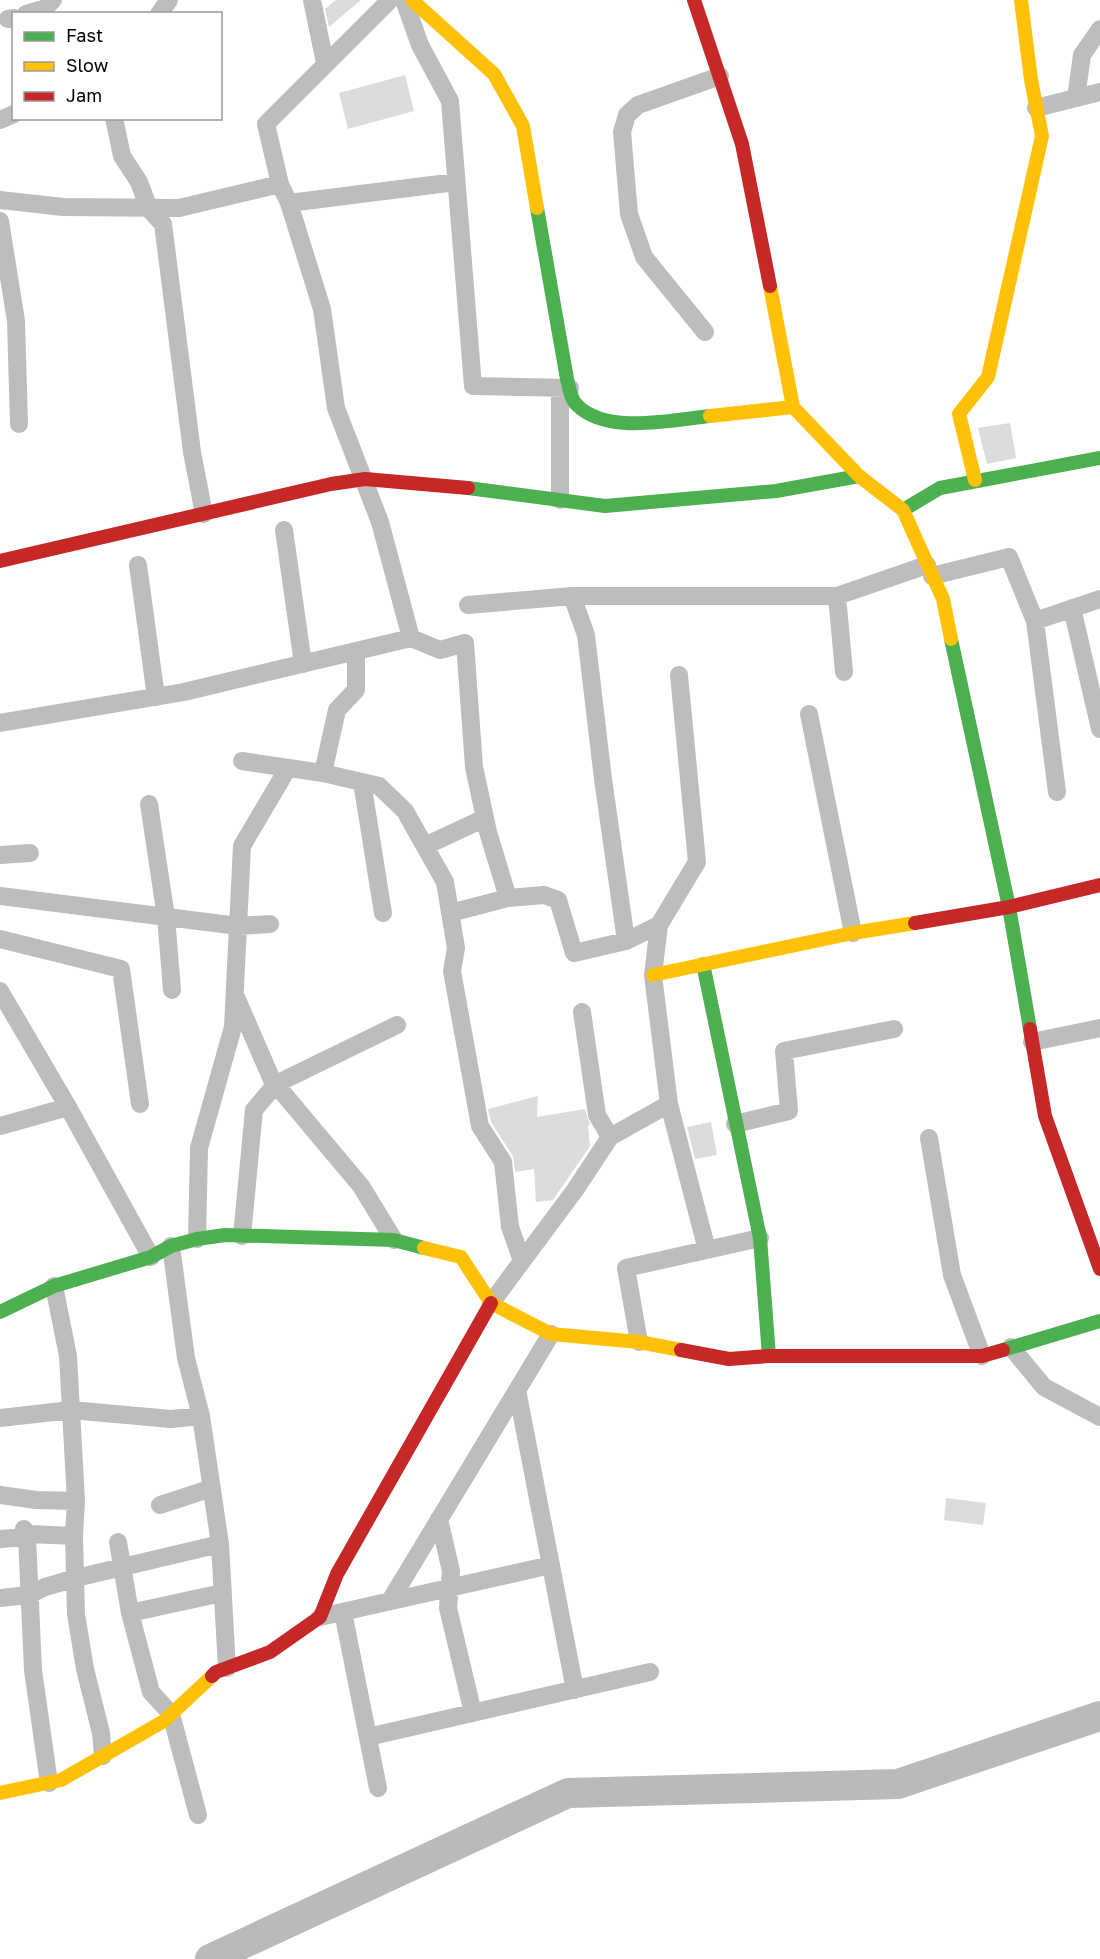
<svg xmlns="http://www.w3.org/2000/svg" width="1100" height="1959" viewBox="0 0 1100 1959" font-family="'Golos Text',sans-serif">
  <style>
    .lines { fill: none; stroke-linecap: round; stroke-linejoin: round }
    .river { stroke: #bababa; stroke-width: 30 }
    .building { fill: #dcdcdc }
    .street { stroke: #bdbdbd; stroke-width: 18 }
    .fast { stroke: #4caf50; stroke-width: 14 }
    .slow { stroke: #ffc107; stroke-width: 14 }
    .jam { stroke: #c62828; stroke-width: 14 }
  </style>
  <rect width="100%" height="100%" fill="#fff"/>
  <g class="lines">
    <path class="river" d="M210 1959 568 1793 898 1784 1100 1716"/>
  </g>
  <path class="building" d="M336 0H361L329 27 325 9Z
    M405 75 414 111 348 129 339 93Z
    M1010 423 1016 458 987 464 978 428Z
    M538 1096 537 1117 585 1109 590 1125H588L590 1146 553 1200 536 1202 534 1169 515 1172 513 1156 491 1122 488 1109Z
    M711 1122 717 1155 695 1159 687 1127Z
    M946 1498 986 1503 983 1525 944 1520Z"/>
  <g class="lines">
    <path class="street" d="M312 0 325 63
      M390 0 266 124 280 184 289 203 322 309 336 408 380 522 411 638
      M404 0 420 45 450 101 473 386 570 388
      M26 14 45 8 53 0
      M159 14 169 0
      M8 19 14 18
      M1076 98 1082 55 1100 29
      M1036 108 1100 92
      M114 118 122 156 139 182 149 209 163 224 192 452 204 514
      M0 120 14 114
      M0 200 63 207 179 208 280 184
      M289 203 456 182
      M0 221 16 321 19 424
      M705 332 644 257 629 214 622 132 627 115 638 105 720 76
      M560 500V388
      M284 530 303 664
      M138 565 156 697
      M932 576 1009 557 1035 621 1057 792
      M572 596 586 635 603 779 626 941
      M837 596 844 672
      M468 605 572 596H837L927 565
      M1072 608 1100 729
      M1035 621 1100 599
      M809 714 853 933
      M0 723 184 692 411 638 440 650 465 643 474 767 488 832 508 898 450 913
      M242 761 323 773 379 786 405 811 445 882 456 948 452 971 480 1126 503 1162 510 1227 522 1261
      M323 773 337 710 356 690V651
      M362 782 383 913
      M149 804 166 917 172 990
      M425 846 485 818
      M0 855 30 853
      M0 896 238 926 270 924
      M508 898 544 895 558 900 574 953 626 941 659 925 653 975 669 1104 707 1250
      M659 925 697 862 679 675
      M0 939 121 969 140 1104
      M0 991 68 1107 151 1257
      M236 997 272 1080 361 1186 394 1240
      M582 1012 597 1115 610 1137
      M1032 1042 1100 1028
      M735 1124 789 1111 784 1051 894 1029
      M0 1126 68 1107
      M929 1138 952 1275 982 1356
      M242 1236 254 1110 276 1084 397 1025
      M197 1239 199 1148 233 1027 242 846 288 768
      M171 1246 186 1358 201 1416 220 1544 227 1668
      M54 1286 68 1356 76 1501 74 1536 76 1614 85 1669 101 1733 103 1756
      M491 1303 575 1190 610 1137 669 1104
      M639 1342 626 1268 760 1238
      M1011 1347 1044 1387 1100 1417
      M517 1390 575 1690
      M0 1418 71 1410 171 1419 201 1416
      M0 1495 36 1500 76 1501
      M160 1505 212 1488
      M439 1519 451 1571 448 1608 473 1713
      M24 1529 27 1537 33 1670 49 1783
      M0 1539 27 1537 29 1534 74 1536
      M118 1542 130 1613 151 1692 171 1714 198 1815
      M0 1598 29 1595 45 1587 76 1578 220 1544
      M390 1601 551 1334
      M343 1612 378 1788
      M130 1613 222 1593
      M320 1617 551 1565
      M368 1737 650 1672"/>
    <path class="fast" d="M537 208 567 379C569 387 571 400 577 405 606 435 672 420 710 416
      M468 488 605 506 776 491 859 476
      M903 510 940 488 1100 458
      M951 639 1009 907 1030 1029
      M703 964 760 1238 769 1356
      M0 1312 54 1286 151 1257 171 1246 197 1239 225 1235 394 1240 424 1248
      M1003 1350 1100 1321"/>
    <path class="slow" d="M412 0 494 74 523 126 537 208
      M770 286 793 407
      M710 416 793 407 859 476 903 510 943 599 951 639
      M975 480 959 414 988 377 1042 136 1031 80 1021 0
      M653 975 853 933 915 923
      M424 1248 461 1257 491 1303 551 1334 639 1342 681 1350
      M0 1793 61 1780 164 1721 212 1676"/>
    <path class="jam" d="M694 0 742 144 770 286
      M0 561 331 484 365 479 468 488
      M915 923 1009 907 1100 885
      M1030 1029 1045 1116 1100 1269
      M681 1350 729 1359 769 1356H982L1003 1350
      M212 1676 216 1672 270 1652 320 1617 337 1574 491 1303"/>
  </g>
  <rect x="12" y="12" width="210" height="108" fill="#ffffff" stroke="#999999" stroke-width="1.5"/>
  <rect x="24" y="32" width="30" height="9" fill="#4caf50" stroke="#999999" stroke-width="1.5"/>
  <text x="66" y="42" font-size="18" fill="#000000">Fast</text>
  <rect x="24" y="62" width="30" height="9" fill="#ffc107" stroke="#999999" stroke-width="1.5"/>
  <text x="66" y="72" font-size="18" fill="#000000">Slow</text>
  <rect x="24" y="92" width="30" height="9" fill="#c62828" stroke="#999999" stroke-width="1.5"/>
  <text x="66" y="102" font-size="18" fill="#000000">Jam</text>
</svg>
